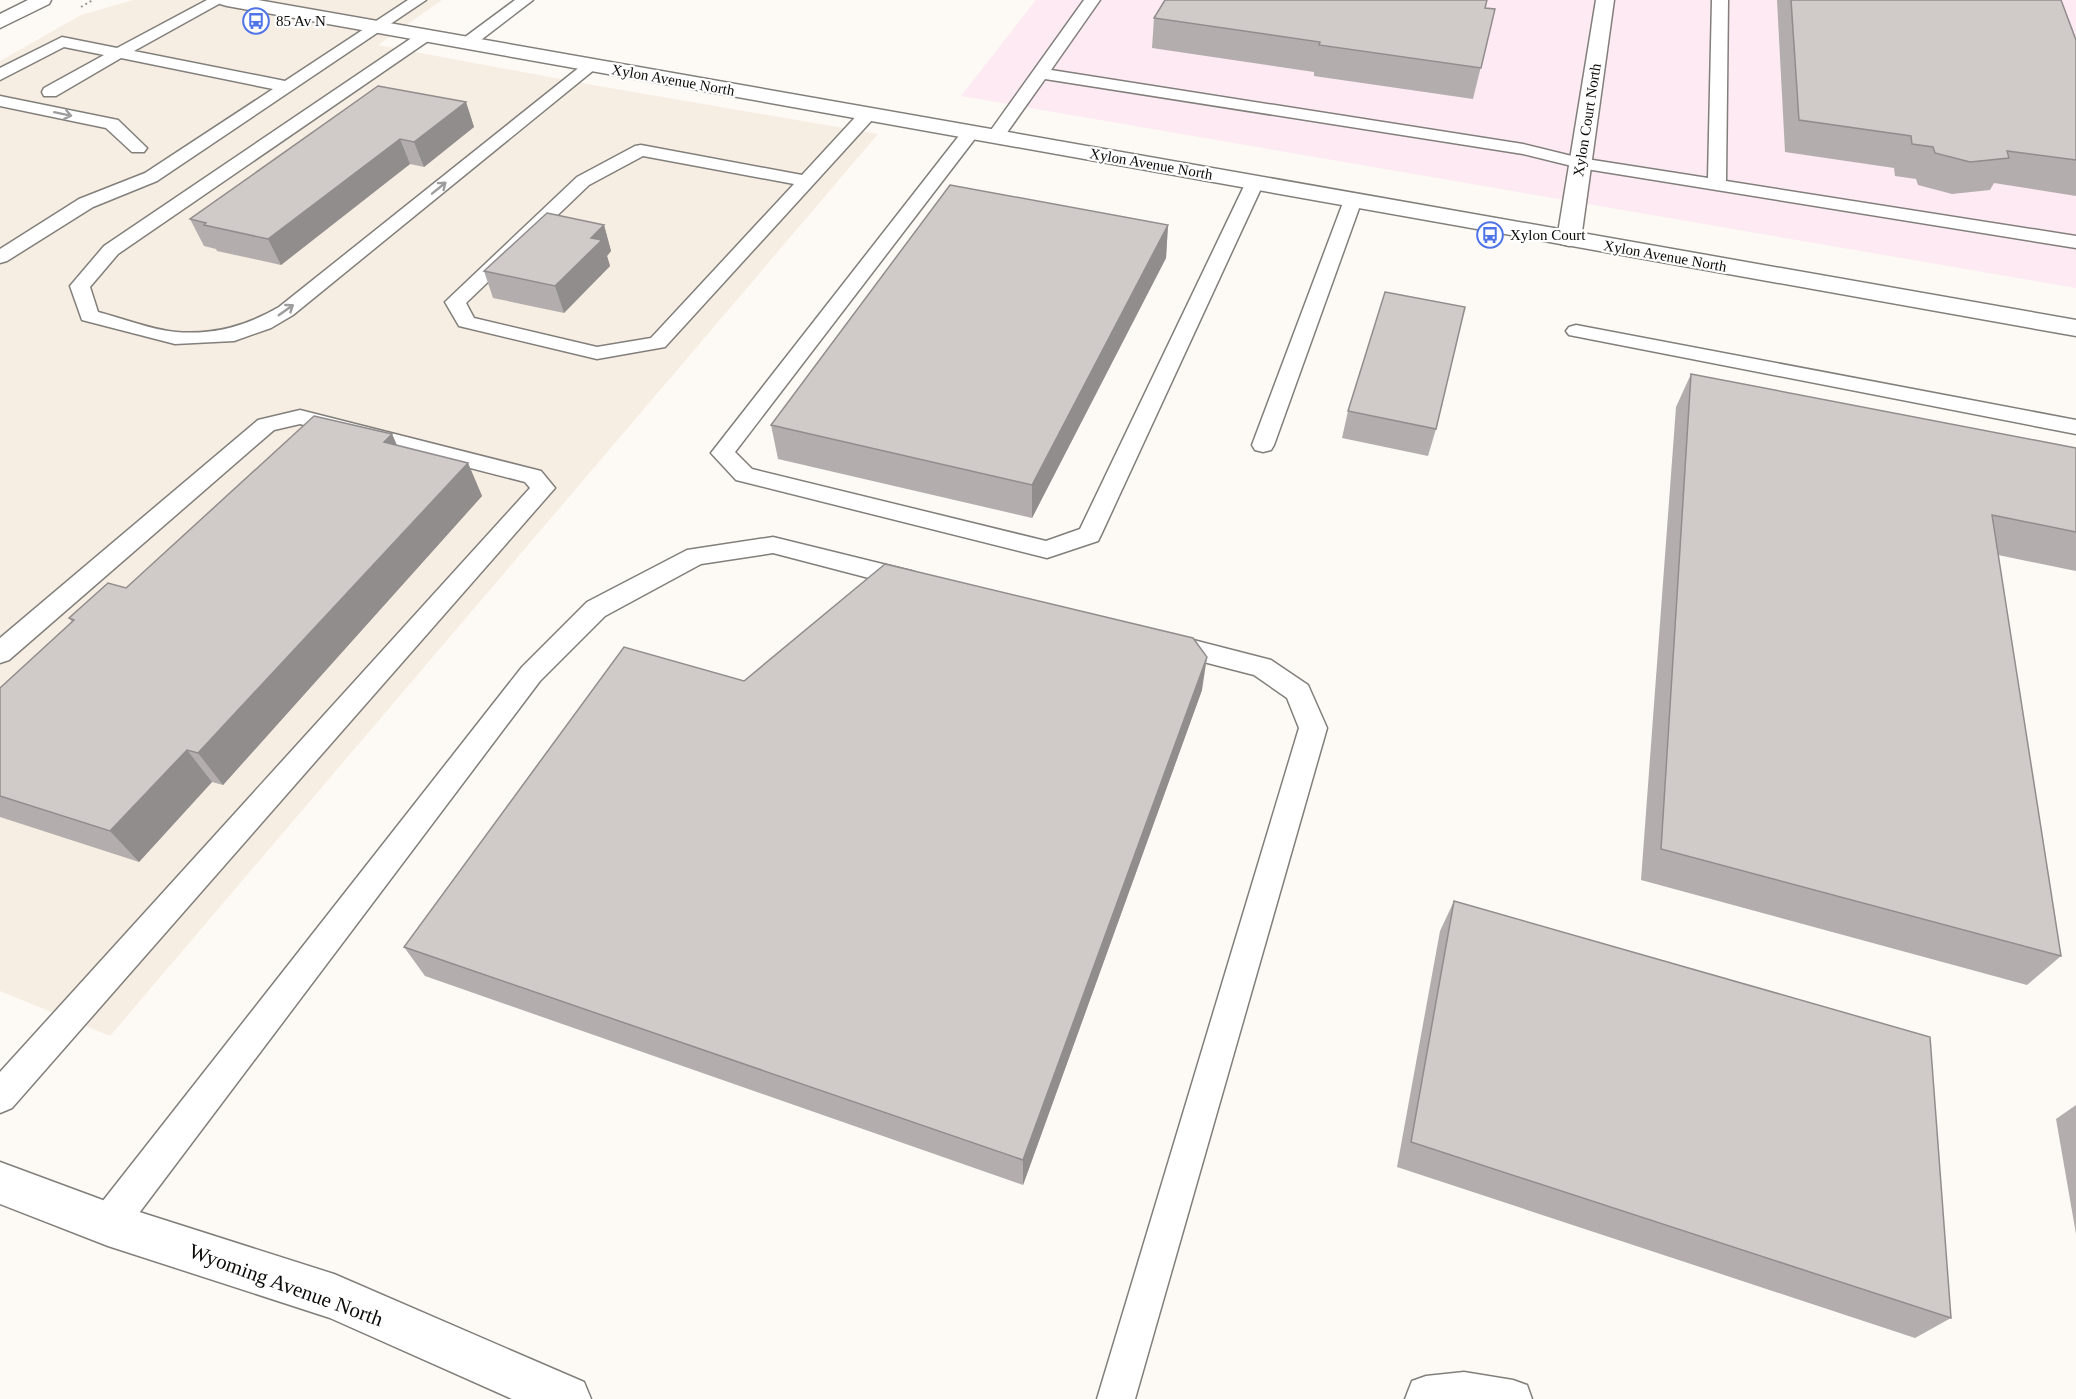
<svg xmlns="http://www.w3.org/2000/svg" width="2076" height="1399" viewBox="0 0 2076 1399" font-family="Georgia,serif">
  <style>
    .built { fill: #f7eee3 }
    .industrial { fill: #fdeaf3 }
    .lines { fill: none; stroke-linecap: round; stroke-linejoin: round }
    .lane-casing { stroke: #827f7b; stroke-width: 3 }
    .street-casing { stroke: #827f7b; stroke-width: 3 }
    .secondary-casing { stroke: #827f7b; stroke-width: 3 }
    .path { stroke: #9a9894; stroke-width: 2; stroke-dasharray: 2 3; stroke-linecap: butt }
    .lane { fill: #fff; fill-rule: evenodd }
    .street { fill: #fff; fill-rule: evenodd }
    .secondary { fill: #fff; fill-rule: evenodd }
    .wall { fill: #b3aead }
    .shaded-wall { fill: #928d8d }
    .building { fill: #d0cac9; stroke: #928d8d; stroke-width: 1.5 }
    .oneway { stroke: #9e9d9d }
    .labels { text-anchor: middle; dominant-baseline: central; stroke-width: 4.5; stroke-linejoin: round; paint-order: stroke }
    .far-poi-label { font-size: 15px; fill: #0c0b09; stroke: #fff; text-anchor: start }
    .far-street-label { font-size: 15px; fill: #0c0b09; stroke: #fff }
    .near-street-label { font-size: 21px; fill: #0c0b09; stroke: #fff }
  </style>
  <rect width="100%" height="100%" fill="#fdf9f4"/>
  <path class="built" d="M133 0H442L378 45 587 84 878 134 110 1036 0 991V61L81 15Z"/>
  <path class="industrial" d="M1036 0H2076V288L961 96Z"/>
  <g class="lines">
    <g class="lane-casing">
      <path id="lane" d="M207 0H226L134 51 285 81 408 0H426L157 181 93 207 7 261 0 263V249L79 199 145 173 273 89 121 58 56 96H44L42 92 44 88 104 55 64 47 0 80V68L62 37 117 48Z
        M515 0H533L473 46H461L459 43 461 40Z
        M1084 0H1100L1051 70 1523 144 1580 158 1708 178 1712 0H1728L1726 181 2076 236V248L1580 168 1523 154 1045 79 1001 141H989L986 137Z
        M425 31 431 33 433 36 431 39 118 254 90 287 98 312C122 318 152 330 176 332 214 335 246 326 279 307L586 62 592 60 600 65 293 315 271 328 234 341 175 344 82 320 70 286 104 246 419 33Z
        M0 96 118 120 147 148 144 152H132L106 128 0 106Z
        M867 110 873 111 876 115 873 119 665 347 597 359 459 326 445 302 577 177 635 146 641 145 802 175 861 111ZM643 156 794 184 651 338 597 347 474 318 466 303 589 185Z
        M971 127 977 128 980 132 977 136 735 452 752 469 1046 541 1080 529 1246 182 1249 178H1261L1264 182 1101 535 1098 541 1047 558 736 480 711 453 965 128Z
        M1353 194 1360 196 1362 200 1274 445 1271 450 1263 452 1255 450 1252 445 1344 200 1346 196Z
        M1576 325 2076 420V434L1569 335 1566 331 1569 327Z
        M300 410 541 471 555 488 12 1108 0 1113V1072L530 488 525 482 300 424 274 430 9 660 0 663V638L258 420Z
        M773 537 911 571 920 574 923 580 920 586 911 589 773 553 701 564 605 616 540 681 121 1237 108 1242 95 1237 90 1224 95 1211 522 667 587 602 687 550Z
        M1170 634 1271 660 1308 685 1327 728 1135 1399H1097L1299 728 1287 698 1254 675 1161 651 1157 644 1161 637Z
        M1464 1372 1513 1380 1527 1385 1532 1399H1405L1412 1381 1426 1376Z"/>
    </g>
    <g class="street-casing">
      <path id="street" d="M1596 0H1614L1581 239 1577 244 1569 246 1561 244 1557 239Z"/>
    </g>
    <g class="secondary-casing">
      <path id="secondary" d="M28 0H51L49 4 0 28V14Z
        M218 0H258L2076 320V336L227 6 220 4Z
        M0 1162 108 1202 334 1274 584 1382 591 1399H512L330 1318 108 1246 0 1204Z"/>
    </g>
    <path class="path" d="M81 7 93 0"/>
    <use href="#lane" class="lane"/>
    <use href="#street" class="street"/>
    <use href="#secondary" class="secondary"/>
  </g>
  <path class="wall" d="M1777 0H2061L2076 40V196L1994 183 1990 190 1952 194 1918 185 1916 179 1895 176 1894 168 1785 152Z
    M1486 8 1495 9 1473 99 1314 76V72L1152 48 1154 18Z
    M466 102 474 127 424 167 410 164 281 265 217 251 216 249 204 246 190 219Z
    M604 225 611 251 607 256 610 266 564 313 493 298 484 271Z
    M1168 225 1166 258 1032 518 778 459 771 425Z
    M1691 374 2076 448V571L1998 555 2061 956 2027 985 1641 880 1676 407Z
    M1348 411 1436 429 1428 456 1342 438Z
    M392 434 397 446 468 463 482 496 223 785 212 782 139 862 0 817V688L72 622 69 618 126 588Z
    M1202 690 1023 1185 425 976 404 947Z
    M1454 901 1951 1318 1915 1338 1397 1167 1440 931Z
    M2076 1105V1234L2056 1119Z"/>
  <path class="shaded-wall" d="M466 102 474 127 424 167 414 142Z
    M400 139 410 164 281 265 268 239Z
    M604 225 611 251 607 256 610 266 564 313 555 286 591 238Z
    M1168 225 1166 258 1032 518V485Z
    M392 434 407 468 384 442Z
    M468 463 482 496 223 785 198 753Z
    M1207 657 1202 690 1023 1185V1160Z
    M187 750 212 782 139 862 110 831Z"/>
  <path class="building" d="M1165 0H1487L1485 8 1495 9 1481 68 1319 45 1320 42 1154 18Z
    M1791 0H2061L2076 40V160L2007 151 2009 158 1970 162 1935 153 1933 147 1912 144 1911 136 1799 120Z
    M378 86 466 102 414 142 400 139 268 239 204 225 206 223 190 219Z
    M950 185 1168 225 1032 485 771 425Z
    M547 213 604 225 591 238 602 240 555 286 484 271Z
    M1385 292 1465 307 1436 429 1348 411Z
    M1691 374 2076 448V532L1992 515 2061 956 1661 849Z
    M314 416 392 434 384 442 468 463 198 753 187 750 110 831 0 796V688L74 620 69 618 108 583 126 588Z
    M885 564 1193 638 1207 657 1023 1160 404 947 624 647 744 681Z
    M1454 901 1930 1037 1951 1318 1411 1142Z"/>
  <defs><path id="oneway-shaft" d="M-6 0H5M1.5-3L5.5 0L1.5 3" fill="none" stroke-width="1.6" stroke-linecap="round" stroke-linejoin="round" transform="scale(1.5)"/></defs>
  <g class="oneway">
    <use href="#oneway-shaft" transform="translate(63 114) rotate(12)"/>
    <use href="#oneway-shaft" transform="translate(439 188) rotate(-39)"/>
    <use href="#oneway-shaft" transform="translate(286 310) rotate(-35)"/>
  </g>
  <defs>
    <g id="bus-ring" transform="scale(1.35)"><circle r="9.5" fill="#fff" stroke="#4f74e7" stroke-width="1.5"/><path d="M-5-6H5V4H4V6H2V4H-2V6H-4V4H-5ZM-3.5-4V0h7V-4ZM-3.5 1.2v1.5H-2V1.2ZM2 1.2v1.5H3.5V1.2Z" fill="#4f74e7"/></g>
  </defs>
  <g fill-rule="evenodd">
    <use href="#bus-ring" x="256" y="21"/>
    <use href="#bus-ring" x="1490" y="235"/>
  </g>
  <g class="labels">
    <g class="far-poi-label">
      <text x="276" y="21">85 Av N</text>
      <text x="1510" y="235">Xylon Court</text>
    </g>
    <g class="far-street-label">
      <text transform="translate(673 80) rotate(10)">Xylon Avenue North</text>
      <text transform="translate(1587 120) rotate(-81)">Xylon Court North</text>
      <text transform="translate(1151 164) rotate(10)">Xylon Avenue North</text>
      <text transform="translate(1665 256) rotate(10)">Xylon Avenue North</text>
    </g>
    <g class="near-street-label">
      <text transform="translate(286 1285) rotate(20)">Wyoming Avenue North</text>
    </g>
  </g>
</svg>
